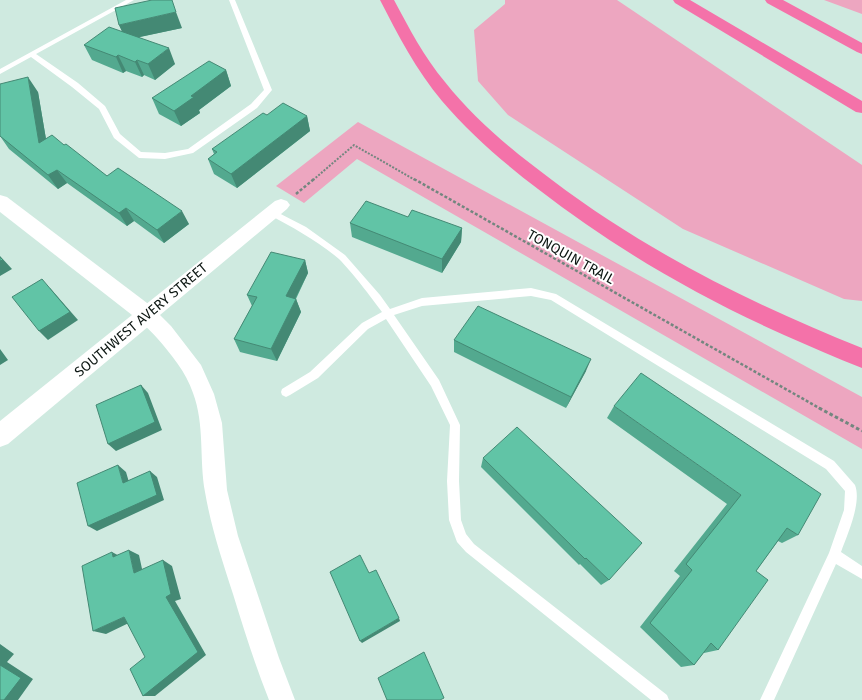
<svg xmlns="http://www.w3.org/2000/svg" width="862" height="700" viewBox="0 0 862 700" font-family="'Fira Sans',sans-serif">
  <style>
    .green { fill: #eda6c0 }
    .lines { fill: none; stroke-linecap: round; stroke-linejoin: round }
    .path-far2 { stroke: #73867f; stroke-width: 2; stroke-dasharray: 2 1.5; stroke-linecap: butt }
    .path-far1 { stroke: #73867f; stroke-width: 2.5; stroke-dasharray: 3 2; stroke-linecap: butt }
    .path { stroke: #73867f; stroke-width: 3; stroke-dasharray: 3.5 2.5; stroke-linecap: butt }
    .service { fill: #fff; fill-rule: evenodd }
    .minor { fill: #fff; fill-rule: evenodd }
    .tertiary { fill: #fff; fill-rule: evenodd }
    .motorway { fill: #f472a9; fill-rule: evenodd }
    .wall { fill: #53a98f }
    .shaded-wall { fill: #448974 }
    .building { fill: #61c4a6; stroke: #448974 }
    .labels { text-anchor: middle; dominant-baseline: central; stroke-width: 4; stroke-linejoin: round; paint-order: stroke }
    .street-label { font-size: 14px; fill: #0c1612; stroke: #fff }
  </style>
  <rect width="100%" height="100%" fill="#cfeae0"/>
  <path class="green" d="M505 0H617L862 165V301L844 299 683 229 508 115 478 81 474 30 505 4Z
    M824 0H862V14Z
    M358 122 862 397V449L357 159 304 203 276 186Z"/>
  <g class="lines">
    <path class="path-far2" d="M313 180 354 145 415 180"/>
    <path class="path-far1" d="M414 179 821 409
      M296 194 314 179"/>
    <path class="path" d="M819 408 862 431"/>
    <path class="service" d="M126 0H134L36 54 78 83 105 106 120 134 141 152 165 153 188 149 251 104 264 90 229 0H235L272 90 257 108 193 153 165 159 139 158 114 138 99 109 72 87 31 57 0 74V69Z
      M271 209 306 227 345 255 380 295 390 309 422 298 531 288 556 294 834 461 855 485C862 503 847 535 841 552L862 566V579L836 564 774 700H760L829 553 844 510 845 491 826 469 551 300 531 296 422 306 394 315 439 380 460 425 459 481 461 520 466 534 474 544 667 695 669 700H651L466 552 457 542 449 520 447 481 450 425 431 386 386 319 368 329 318 378 290 395 286 397 282 395 281 392 282 389 310 372 362 323 382 312C371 297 352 272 339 259 318 241 292 227 268 214L267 212 268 210Z"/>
    <path class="minor" d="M281 199 287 201 290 205 287 209 160 315 171 326 201 365 214 394 222 423 227 490 238 536 279 658 295 700H269C255 665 244 630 233 594 222 560 211 527 205 492 199 459 205 425 193 393 186 372 171 354 157 338 150 330 142 324 137 315L140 309 275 201Z"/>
    <path class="tertiary" d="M0 195 7 197 155 309 158 315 155 321 8 444 0 447V421L132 315 0 212Z"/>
    <path class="motorway" d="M380 0H394C409 28 424 57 445 82 475 120 513 151 552 180 647 252 752 304 862 348V368C836 358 810 346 784 335 697 296 614 248 538 189 504 163 470 134 442 101 416 70 398 35 380 0Z
      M673 0H690L862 101V113L856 112 675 3Z
      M765 0H783L862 43V54L857 52 767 3Z"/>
  </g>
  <path class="wall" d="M119 25 182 28 139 37 175 64 155 80 144 75 142 77 126 71 123 73 92 60 84 45 122 31Z
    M226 70 231 86 199 110 200 113 181 126 159 114 152 98Z
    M0 84 38 92 46 139 64 145 107 176 189 224 164 243 134 221 127 226 67 183 58 189 9 149 0 136Z
    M267 115 307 116 310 131 237 188 214 174 208 159 214 154 212 149Z
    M408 217 462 228 461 242 442 273 352 237 350 223Z
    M305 260 308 273 296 299 301 312 277 361 240 352 234 339 252 306 247 295Z
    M454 340 586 371 566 408 454 352Z
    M614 406 798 535 782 543 778 541 756 571 718 650 704 653V652L694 665 681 667 640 627 680 576 674 571 727 504 607 418Z
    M483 458 609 580 601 585 580 564 579 565 481 467Z"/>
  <path class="shaded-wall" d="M176 12 182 28 126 40 119 25Z
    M169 48 175 64 155 80 148 64Z
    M118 55 126 71 123 73 116 57Z
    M137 60 144 75 142 77 135 62Z
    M226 70 231 86 199 110 200 113 181 126 174 111 191 96Z
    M28 77 38 92 49 157 39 143Z
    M307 116 310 131 237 188 231 174Z
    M57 170 67 183 58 189 48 175Z
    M126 208 134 221 127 226 119 213Z
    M182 211 189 224 164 243 157 230Z
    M462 228 461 242 442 273V259Z
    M0 256 12 269 0 276Z
    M305 260 308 273 290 309 286 296Z
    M50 288 78 320 48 340 39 331Z
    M296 299 301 312 277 361 271 349Z
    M0 349 8 360 0 365Z
    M591 359 586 371 566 408 571 397Z
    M141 385 148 393 162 430 116 451 108 444Z
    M118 465 126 472 131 489 123 483Z
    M150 471 157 477 164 500 97 531 88 526Z
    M129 550 139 555 144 578 134 573Z
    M112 552 123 558 113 557Z
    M163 560 172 566 181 599 175 601 206 655 155 696H143L166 597Z
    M124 617 135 620 106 634 93 631Z
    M399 618 400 621 362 643 360 641Z
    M0 644 14 654 7 662 33 679 18 700H4L0 665Z"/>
  <path class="building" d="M152 0H172L176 12 119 25 115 8Z
    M109 27 169 48 148 64 137 60 135 62 118 55 116 57 84 45Z
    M209 61 226 70 191 96 194 97 174 111 152 98Z
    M28 77 39 143 52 135 64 145 66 144 107 176 118 168 182 211 157 230 126 208 119 213 57 170 48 175 0 136V84Z
    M283 103 307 116 231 174 208 159 217 152 212 149 263 113 267 115Z
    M366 201 408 217 412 210 462 228 442 259 350 223Z
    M271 252 305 260 286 296 296 299 271 349 234 339 257 297 247 295Z
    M0 257 3 260 0 261Z
    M42 279 70 312 39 331 12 297Z
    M478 306 591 359 571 397 454 340Z
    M641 373 821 494 798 535 787 528 756 571 768 580 718 650 711 643 694 665 650 623 692 570 686 564 741 495 614 406Z
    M141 385 155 422 108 444 96 405Z
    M517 427 642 543 609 580 586 558 585 559 483 458Z
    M118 465 123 483 150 471 157 495 88 526 77 483Z
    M129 550 134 573 163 560 171 594 166 597 198 652 143 696 130 669 145 657 124 617 93 631 82 566 112 552 113 557Z
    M360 555 369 573 376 570 399 618 360 641 330 572Z
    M424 652 444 698 440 700H387L378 678Z
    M0 665 21 678 4 700H0Z"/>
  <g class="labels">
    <g class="street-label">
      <text transform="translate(571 257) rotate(29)">TONQUIN TRAIL</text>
      <text transform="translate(141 320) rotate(-40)">SOUTHWEST AVERY STREET</text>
    </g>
  </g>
</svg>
